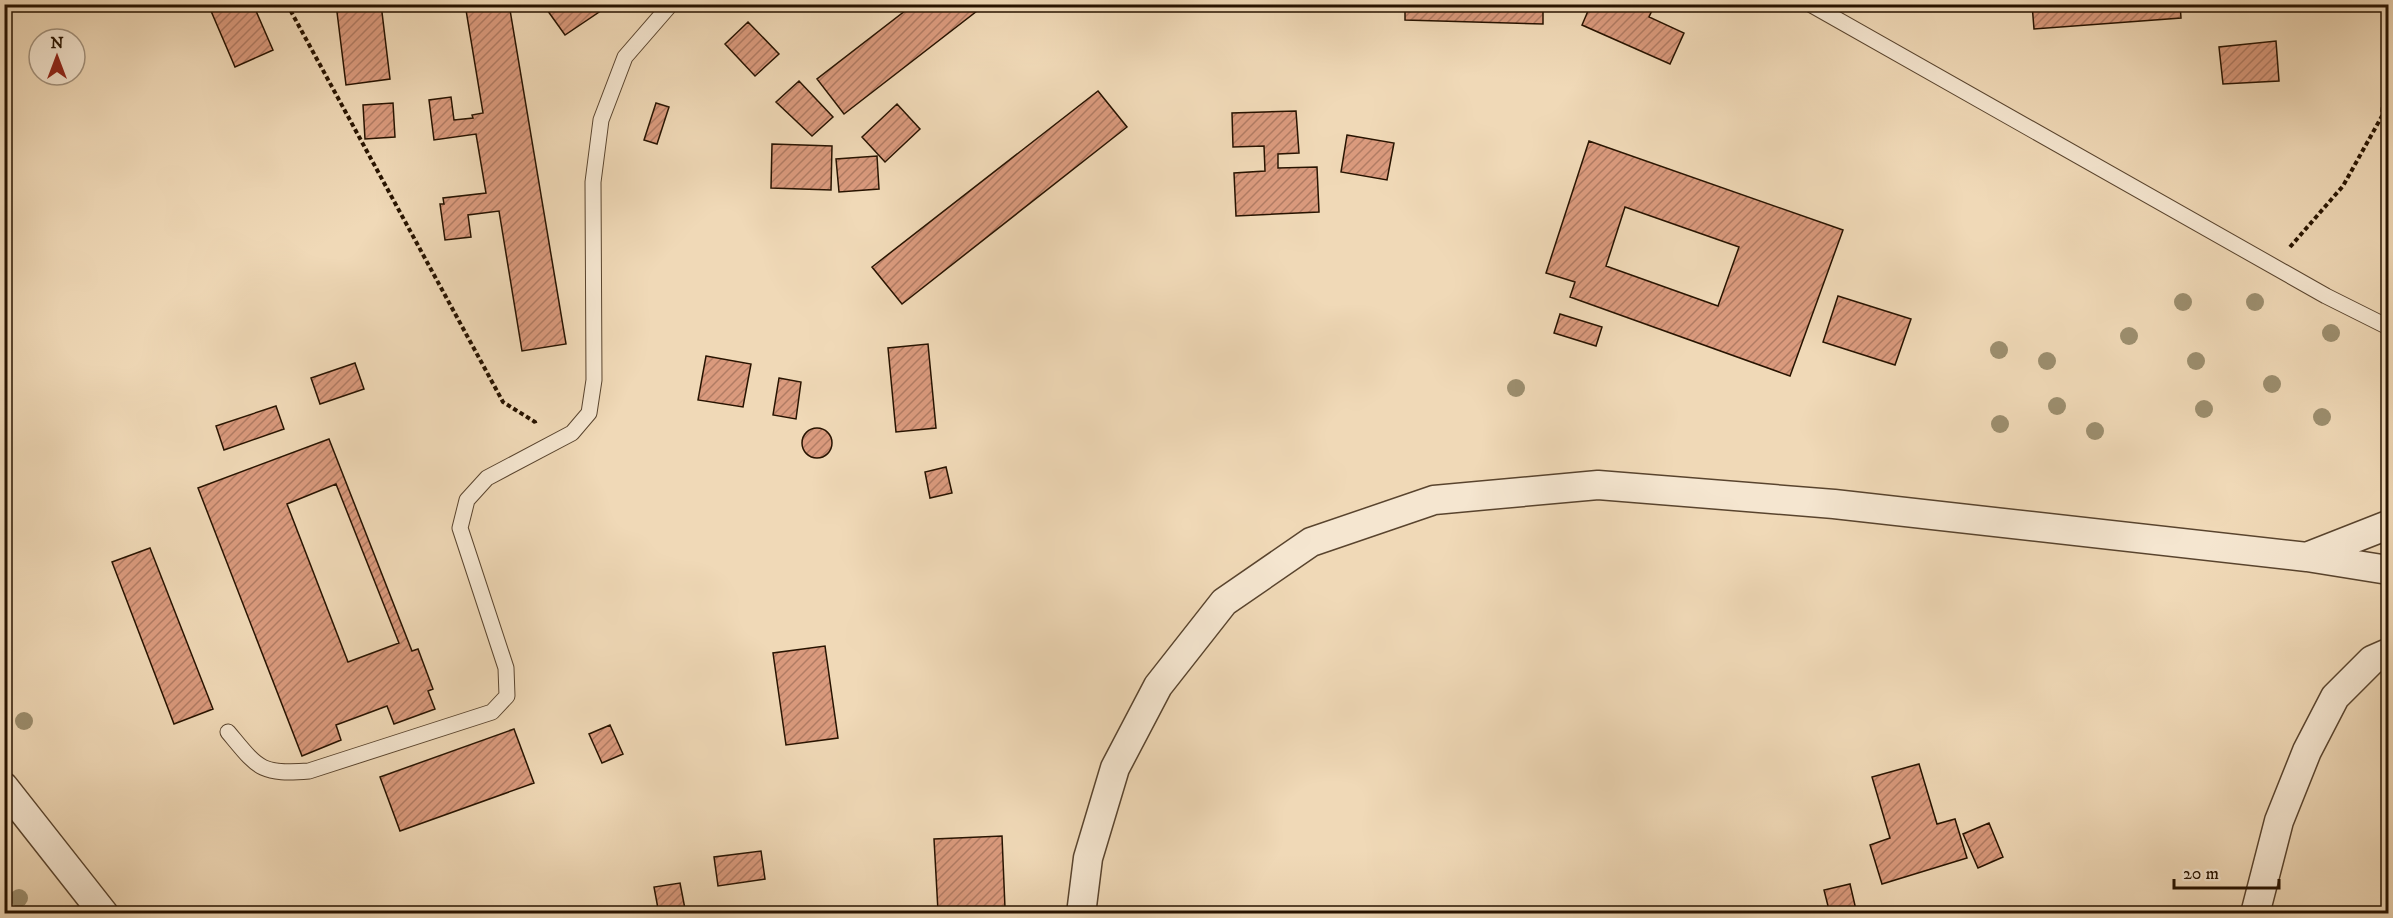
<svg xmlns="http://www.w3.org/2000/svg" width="2393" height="918" viewBox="0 0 2393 918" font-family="'IM FELL DW Pica',serif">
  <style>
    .building { fill: url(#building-hatch); stroke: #271300; stroke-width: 1.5; fill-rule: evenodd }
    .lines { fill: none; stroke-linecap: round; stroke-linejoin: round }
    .lane-casing { stroke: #59442e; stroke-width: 17 }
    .street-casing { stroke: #59442e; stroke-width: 31 }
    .path { stroke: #271300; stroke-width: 4; stroke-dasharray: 4.5 3; stroke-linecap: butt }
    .lane { stroke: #f5e6d0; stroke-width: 15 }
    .street { stroke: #f5e6d0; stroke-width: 28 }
    .tree { fill: #9c8e6e }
  </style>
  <defs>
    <pattern id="building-hatch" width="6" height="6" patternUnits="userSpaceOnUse" patternTransform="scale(1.5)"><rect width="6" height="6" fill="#da9a7d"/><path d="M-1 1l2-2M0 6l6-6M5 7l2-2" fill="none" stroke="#b17c64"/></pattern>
  </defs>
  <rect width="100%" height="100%" fill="#f0d9b7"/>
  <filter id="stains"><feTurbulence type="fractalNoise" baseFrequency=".00333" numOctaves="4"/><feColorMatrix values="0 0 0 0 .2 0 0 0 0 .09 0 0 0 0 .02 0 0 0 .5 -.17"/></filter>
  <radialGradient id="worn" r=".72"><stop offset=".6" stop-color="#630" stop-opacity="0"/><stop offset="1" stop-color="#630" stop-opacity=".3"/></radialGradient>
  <path class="building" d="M208 4H253L273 50 235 67Z
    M336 4H381L390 79 346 85Z
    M465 4H509L566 344 522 351 499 211 468 215 471 237 445 240 440 204H444L443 198 486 193 476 134 434 140 429 100 451 97 454 120 473 118 472 115 483 113Z
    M548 4H611L565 35 545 7Z
    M914 4H986L844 114 817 79Z
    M1140 4H1169V11H1140Z
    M1198 4H1231V11H1198Z
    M1405 4H1543V24L1405 20Z
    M1591 4H1655L1649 17 1684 33 1670 64 1582 25Z
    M2032 4H2180L2181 18 2034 29Z
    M748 22 779 54 755 76 725 44Z
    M2276 41 2279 81 2223 84 2219 47Z
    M799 81 833 117 812 136 776 102Z
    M1098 91 1127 127 902 304 872 267Z
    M393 103 395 137 365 139 363 105Z
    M656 103 669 107 657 144 644 140Z
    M897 104 920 129 885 162 862 137Z
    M1296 111 1299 153 1278 154V168L1317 167 1319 212 1236 216 1234 173 1265 171 1264 146 1233 147 1232 113Z
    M1347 135 1394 143 1387 180 1341 172Z
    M1589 141 1843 230 1790 376 1570 297 1575 282 1546 273ZM1625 207 1739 247 1718 306 1606 266Z
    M772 144 832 146 831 190 771 188Z
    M877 156 879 189 839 192 836 159Z
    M1838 296 1911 319 1895 365 1823 342Z
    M1560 314 1602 327 1596 346 1554 333Z
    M928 344 936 428 896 432 888 348Z
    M706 356 751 364 743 407 698 400Z
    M355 363 364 389 320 404 311 378Z
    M779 378 801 382 796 419 773 415Z
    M276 406 284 429 224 450 216 426Z
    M802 443a15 15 0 1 1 30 0a15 15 0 1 1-30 0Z
    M329 439 412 651 418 649 433 689 428 691 435 709 394 724 387 706 336 725 341 740 302 756 198 488ZM336 484 399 643 348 662 287 504Z
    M946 467 952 493 930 498 925 472Z
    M150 548 213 709 174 724 112 562Z
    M825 646 838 738 786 745 773 653Z
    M610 725 623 754 602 763 589 734Z
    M514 729 534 783 400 831 380 777Z
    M1919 764 1937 824 1955 819 1967 858 1882 884 1870 845 1890 838 1872 777Z
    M1989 823 2003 857 1978 868 1963 834Z
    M1002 836 1005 908 938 911 934 839Z
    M761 851 765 879 718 886 714 857Z
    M680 883 686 914H659L654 887Z
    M1850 884 1857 914H1830L1824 890Z
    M1576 911 1639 912V914H1576Z"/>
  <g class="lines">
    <g class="lane-casing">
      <path id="lane" d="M1810 4 2326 296 2388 327
        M228 732C258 768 260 775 309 771L492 712 507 696 506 668 460 528 467 500 487 478 572 433 589 413 594 380 593 182 601 120 625 57 671 4"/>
    </g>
    <g class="street-casing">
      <path id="street" d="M2309 556 2388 525
        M4 787 104 914
        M1081 914 1088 858 1115 768 1158 686 1224 602 1311 542 1434 500 1598 485 1834 504 2307 557 2388 570
        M2255 914 2279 821 2307 751 2335 697 2372 660 2388 653"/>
    </g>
    <path class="path" d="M287 4 503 402 535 422 536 425
      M2290 247 2343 186 2382 116 2388 38"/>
    <use href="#lane" class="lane"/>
    <use href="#street" class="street"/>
  </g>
  <g class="tree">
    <circle cx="2183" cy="302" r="9"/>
    <circle cx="2255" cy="302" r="9"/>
    <circle cx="2331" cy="333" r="9"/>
    <circle cx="2129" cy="336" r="9"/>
    <circle cx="1999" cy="350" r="9"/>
    <circle cx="2047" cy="361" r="9"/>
    <circle cx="2196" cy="361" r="9"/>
    <circle cx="2272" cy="384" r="9"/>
    <circle cx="1516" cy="388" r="9"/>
    <circle cx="2057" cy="406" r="9"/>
    <circle cx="2204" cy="409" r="9"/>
    <circle cx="2322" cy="417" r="9"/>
    <circle cx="2000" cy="424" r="9"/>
    <circle cx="2095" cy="431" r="9"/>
    <circle cx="24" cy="721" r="9"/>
    <circle cx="19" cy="898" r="9"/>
  </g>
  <rect width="2393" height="918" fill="none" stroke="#f0d9b7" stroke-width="24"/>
  <rect x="6" y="6" width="2381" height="906" fill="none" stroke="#271300" stroke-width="3"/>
  <rect x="12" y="12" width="2369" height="894" fill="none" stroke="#271300" stroke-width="1.5"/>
  <g transform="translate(57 57)"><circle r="28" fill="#f5e6d0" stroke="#a3927d" stroke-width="1.5"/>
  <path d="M0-4.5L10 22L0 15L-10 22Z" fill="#8f2418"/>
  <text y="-9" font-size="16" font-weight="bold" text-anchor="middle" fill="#271300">N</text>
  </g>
  <path d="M2174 879v9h105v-9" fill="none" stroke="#271300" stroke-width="3"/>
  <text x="2183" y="879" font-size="18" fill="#271300" stroke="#f5e6d0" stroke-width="4.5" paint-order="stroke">20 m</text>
  <rect width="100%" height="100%" filter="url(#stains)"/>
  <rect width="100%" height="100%" fill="url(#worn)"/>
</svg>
